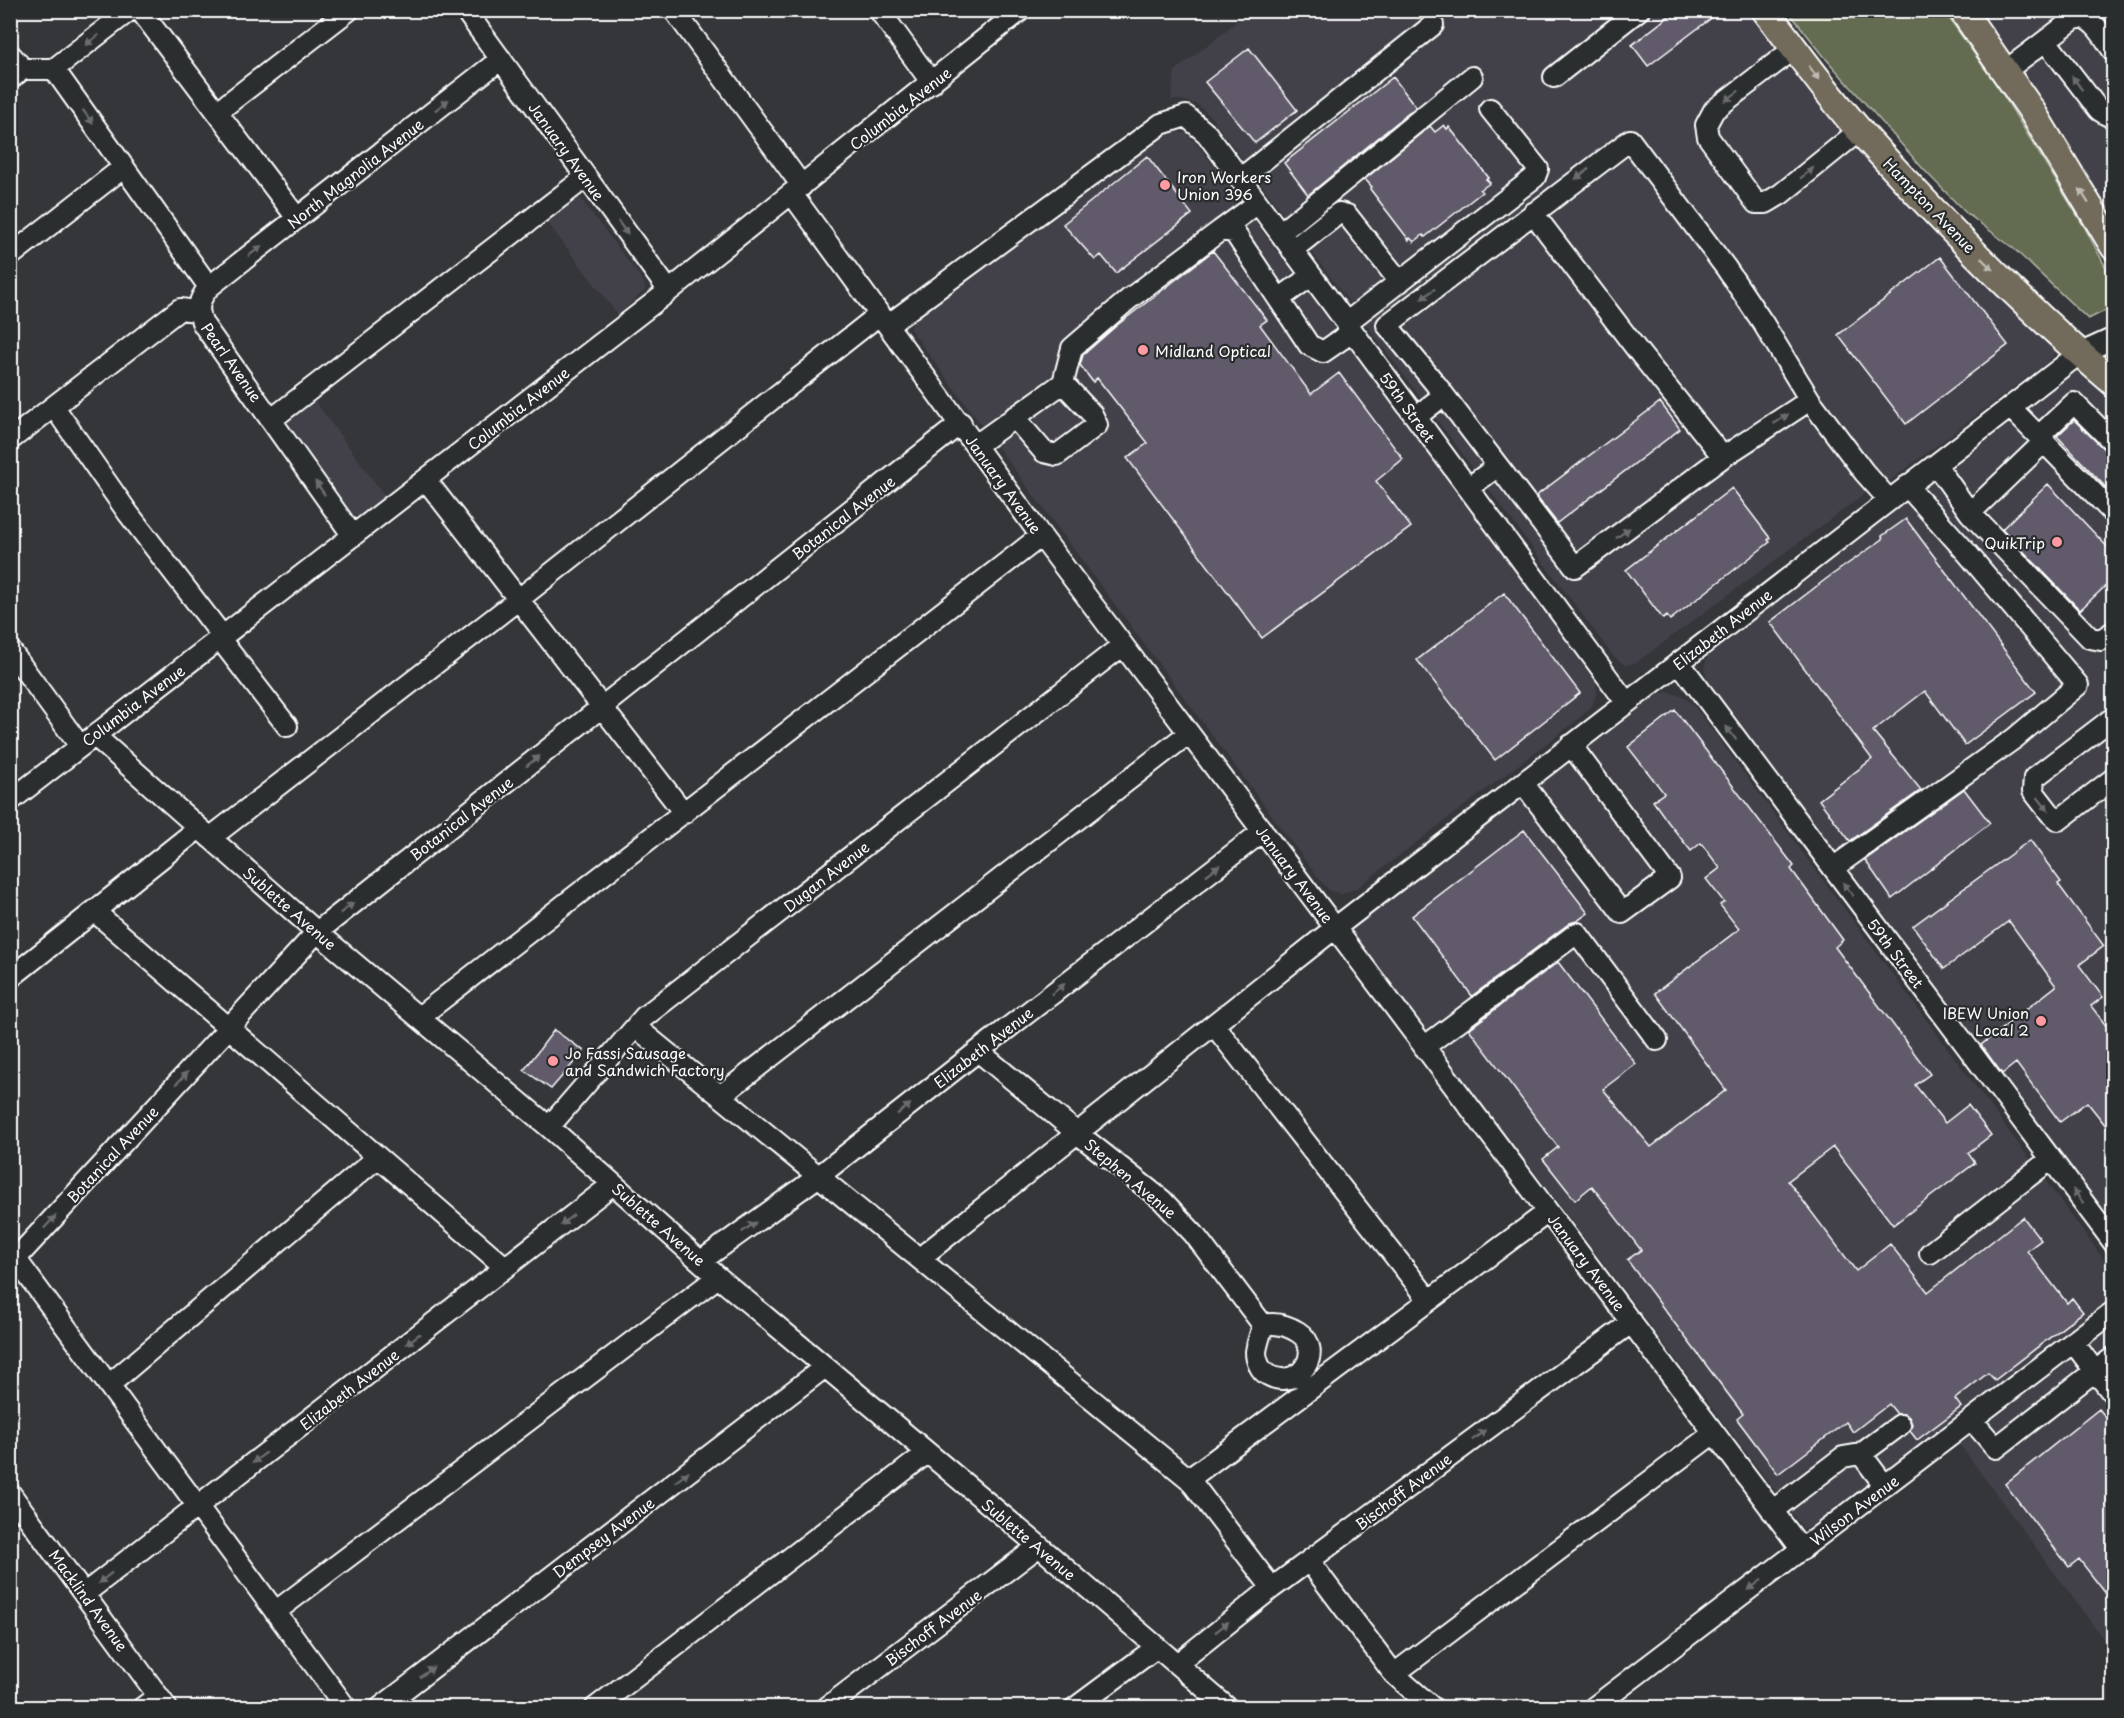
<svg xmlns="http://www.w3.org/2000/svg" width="2124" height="1718" viewBox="0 0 2124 1718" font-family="'Playpen Sans',sans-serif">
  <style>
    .built { fill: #424149 }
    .green { fill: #646c51; stroke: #b2b6a8; stroke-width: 1.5 }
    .building { fill: #605a6b; stroke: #fff; stroke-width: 1.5 }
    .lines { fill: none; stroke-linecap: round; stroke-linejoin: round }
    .minor-casing { stroke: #fff; stroke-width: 24 }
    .major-casing { stroke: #fff; stroke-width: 30 }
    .minor { stroke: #2a2d2e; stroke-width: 20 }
    .major { stroke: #726b5a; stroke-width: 26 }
    .oneway { fill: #6a6c6d }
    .oneway2 { fill: #c0bcb5 }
    .poi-dot { fill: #ff9aa2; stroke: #2a2d2e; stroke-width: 2 }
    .labels { text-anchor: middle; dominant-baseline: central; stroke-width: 4.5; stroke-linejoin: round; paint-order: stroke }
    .street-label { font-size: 15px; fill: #fff; stroke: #2a2d2e }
    .poi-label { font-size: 15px; fill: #fff; stroke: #2a2d2e; text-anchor: start }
  </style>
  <rect width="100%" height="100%" fill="#35363a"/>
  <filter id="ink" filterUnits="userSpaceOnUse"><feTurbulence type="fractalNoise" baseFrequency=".0167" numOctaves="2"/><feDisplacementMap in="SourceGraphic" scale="12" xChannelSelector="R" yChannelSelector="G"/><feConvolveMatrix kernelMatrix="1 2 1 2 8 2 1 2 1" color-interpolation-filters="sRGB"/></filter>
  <g filter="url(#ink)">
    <path class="built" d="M1250 11H1746L1789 65 1907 199 2051 342 2055 353 2049 361 1884 485 1866 493 1636 663 1625 665 1613 656 1211 117 1198 105 1182 100H1171L1175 71Z
      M1979 11H2113V223L2041 98Z
      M1173 132 1186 133 1197 144 1595 676 1597 692 1592 706 1576 721 1358 887 1342 894 1330 891 1319 879 910 329 914 321 1162 134Z
      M577 194 644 282 645 290 618 315 544 218Z
      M2081 372 2091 378 2113 399V1223L1708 681 1704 668 1708 655 1719 643 2073 373Z
      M312 397 385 496 360 516 353 515 346 510 281 421Z
      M1668 692 1683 696 1695 707 2110 1268 2113 1277V1294L2103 1306 1811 1527 1803 1528 1350 928 1653 695Z
      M2113 1326V1652L1960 1445Z"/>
    <path class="green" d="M1788 11H1944L2002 93 2085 228 2113 281V307L2088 319 2013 248 1965 212 1925 171 1827 60Z"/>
    <path class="building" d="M1677 10H1722L1648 66 1632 45Z
      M1249 48 1297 110 1255 143 1205 82Z
      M1393 77 1416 107 1308 195 1284 163Z
      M1444 125 1447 129 1449 127 1489 178 1486 179 1490 183 1480 190 1482 192 1425 237 1423 235 1414 242 1410 238 1409 240 1370 189 1372 187 1365 179 1430 126 1435 132Z
      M1147 156 1192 214 1116 273 1101 255 1095 260 1063 224Z
      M1213 251 1267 320 1260 325 1311 394 1339 373 1403 459 1376 481 1411 527 1262 638 1127 458 1148 443 1097 378 1093 382 1080 365 1083 355 1116 326Z
      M1940 257 2008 345 1906 424 1838 335Z
      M1660 402 1680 429 1557 523 1536 496Z
      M2074 420 2106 451 2114 456V496L2057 436Z
      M2048 484 2114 554V578L2080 610 2002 529Z
      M1732 488 1770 538 1768 540 1770 542 1670 620 1667 616 1663 619 1626 570Z
      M1906 519 2036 692 1965 745 1925 691 1873 731 1921 790 1850 841 1819 800 1872 759 1770 622 1826 579 1883 539 1882 536Z
      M1504 593 1580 693 1495 760 1417 660Z
      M1675 710 1794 866 1791 869 1843 940 1835 947 1930 1074 1915 1085 1945 1123 1968 1105 1991 1135 1968 1153 1975 1163 1893 1225 1833 1147 1788 1181 1856 1271 1890 1244 1928 1292 2023 1217 2041 1240 2027 1251 2067 1303 2072 1298 2083 1312 1995 1380 1988 1373 1955 1399 1961 1407 1917 1440 1910 1431 1912 1424 1909 1417 1904 1414H1897L1889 1404 1853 1432 1846 1422 1778 1474 1737 1419 1743 1414 1627 1260 1641 1250 1592 1186 1575 1200 1543 1159 1558 1147 1469 1029 1558 962 1636 1064 1603 1089 1651 1147 1726 1090 1655 993 1739 929 1720 905 1724 902 1706 879 1720 868 1701 843 1691 851 1668 822 1653 801 1664 793 1628 747Z
      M1964 789 1990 823 1892 899 1865 860Z
      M1524 830 1588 913 1577 921 1570 923 1472 996 1412 916Z
      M2030 840 2061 882 2058 884 2104 946 2079 965 2103 997 2091 1006 2114 1036V1136L2087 1102 2060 1122 2016 1063 2002 1074 1981 1045 2056 986 2009 921 1944 969 1913 926Z
      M554 1030 584 1051 551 1089 524 1070Z
      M2099 1409 2114 1427V1604L2079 1559 2069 1567 2005 1484Z"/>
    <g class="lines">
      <g class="minor-casing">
        <path id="minor" d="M140 10 297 218
          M465 10 669 291
          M674 10 802 186
          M879 10 932 83
          M2046 41 2099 110 2107 115 2114 111
          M1795 48 1714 110 1706 125 1708 137 1756 203H1766L1781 194 1860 130
          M10 54 23 69
          M54 69 209 287
          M54 69 130 10
          M2004 72 2078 16C2096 20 2104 38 2114 52
          M1554 77 1639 10
          M10 79 23 69H54
          M217 112 349 10
          M1240 179 1433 25
          M792 194 1041 536 1802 1550
          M1533 213 1641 355 1723 457
          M1221 230 1258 203
          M1280 233 1472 77
          M1292 250 1339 213 1347 215 1400 282
          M10 256 124 167
          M1279 299 1311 276
          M1346 323 1535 177 1538 169 1490 109
          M888 325 1161 124 1186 116 1207 134 1626 702
          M1810 400 1723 457 1575 567 1434 382 1387 325 1630 140 1726 268 1763 323 1810 400 1864 472 1889 500
          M54 407 128 513 223 637
          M2010 407 2114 514
          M1014 417 1044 452 1057 455 1097 425 1092 414 1063 383
          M1416 417 1444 395
          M272 419 586 177
          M2039 436 2074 403 2114 443
          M10 440 180 309 197 311
          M976 445 1063 383 1072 348 1129 299 1221 230 1234 232 1309 345 1323 352 1352 332
          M1936 465 1970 513 2090 638 2101 640 2114 631
          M426 480 684 813
          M1468 488 1498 466
          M1970 513 2045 441
          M353 536 203 324C196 308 199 299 209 287L501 59
          M220 639 287 726
          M10 650 80 746
          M1679 662 2114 1243
          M2114 717 2034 778 2033 791 2050 813 2059 820 2114 778
          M95 736 317 932 549 1127 718 1277 1039 1546 1228 1708
          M1523 783 1622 913 1670 878 1571 745
          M10 801 669 291 1021 10
          M210 838 519 599 880 314
          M1833 868 2015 738 2078 685 1968 554 1907 486
          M94 911 505 1267
          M10 978 199 828
          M419 1017 1041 536
          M1214 1025 1429 1300
          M637 1028 1189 1479 1272 1588
          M1424 1047 1577 933 1657 1040
          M978 1051 1077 1133 1162 1200 1194 1234 1263 1325C1261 1333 1257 1343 1256 1352 1256 1360 1260 1371 1268 1375 1299 1392 1326 1350 1298 1332 1287 1325 1276 1322 1263 1325
          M720 1096 1189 733
          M549 1127 644 1017 1123 645
          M10 1251 346 1708
          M1930 1253 2051 1159
          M920 1258 1335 928 2079 354 2114 338
          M701 1261 819 1176 978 1051 1263 831
          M10 1265 317 932 961 423
          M2073 1342 2095 1371 2114 1357
          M109 1385 378 1157
          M1972 1420 1996 1448 2095 1371 2114 1395
          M1861 1454 1885 1486
          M1189 1479 1548 1212
          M10 1493 167 1708
          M1772 1511 1843 1457 1861 1454 1900 1425
          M1309 1561 1394 1674 1433 1708
          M84 1594 613 1184
          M275 1612 718 1277
          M1177 1664 1272 1588 1632 1322
          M1394 1674 1714 1433
          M142 1708 158 1696
          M380 1708 825 1367
          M595 1708 927 1453
          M826 1708 1039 1546
          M1075 1708 1157 1647
          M1593 1708 2114 1311"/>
      </g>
      <g class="major-casing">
        <path id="major" d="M1765 10C1796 50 1825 91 1858 129 1938 218 2023 306 2114 383
          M1962 10 2030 108 2114 247"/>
      </g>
      <use href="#minor" class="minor"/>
      <use href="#major" class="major"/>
    </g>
    <defs><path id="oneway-solid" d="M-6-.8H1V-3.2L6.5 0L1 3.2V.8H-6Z" transform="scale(1.5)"/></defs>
    <g class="oneway">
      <use href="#oneway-solid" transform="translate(92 40) rotate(142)"/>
      <use href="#oneway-solid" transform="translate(2077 83) rotate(-126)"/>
      <use href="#oneway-solid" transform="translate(1732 96) rotate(143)"/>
      <use href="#oneway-solid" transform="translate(442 105) rotate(-38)"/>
      <use href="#oneway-solid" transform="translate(88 117) rotate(54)"/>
      <use href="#oneway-solid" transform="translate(1807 173) rotate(-39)"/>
      <use href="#oneway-solid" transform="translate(1582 174) rotate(142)"/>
      <use href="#oneway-solid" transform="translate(623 228) rotate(54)"/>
      <use href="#oneway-solid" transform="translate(255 251) rotate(-38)"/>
      <use href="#oneway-solid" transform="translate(1428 294) rotate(143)"/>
      <use href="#oneway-solid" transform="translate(1781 419) rotate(-33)"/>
      <use href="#oneway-solid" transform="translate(320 488) rotate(-125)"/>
      <use href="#oneway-solid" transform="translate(1623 533) rotate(-37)"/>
      <use href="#oneway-solid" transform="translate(1731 733) rotate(-127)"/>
      <use href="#oneway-solid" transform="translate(533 761) rotate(-38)"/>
      <use href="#oneway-solid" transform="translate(2043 804) rotate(52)"/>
      <use href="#oneway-solid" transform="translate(1213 870) rotate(-38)"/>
      <use href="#oneway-solid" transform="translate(1848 889) rotate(-127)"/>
      <use href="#oneway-solid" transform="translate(347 908) rotate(-38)"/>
      <use href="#oneway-solid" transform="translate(1058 989) rotate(-38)"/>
      <use href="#oneway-solid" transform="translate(182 1078) rotate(-47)"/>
      <use href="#oneway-solid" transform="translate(904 1109) rotate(-38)"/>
      <use href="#oneway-solid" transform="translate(2078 1196) rotate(-127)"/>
      <use href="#oneway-solid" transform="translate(567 1220) rotate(142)"/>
      <use href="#oneway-solid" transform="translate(50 1222) rotate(-47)"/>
      <use href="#oneway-solid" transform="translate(749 1227) rotate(-35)"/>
      <use href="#oneway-solid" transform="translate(413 1339) rotate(142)"/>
      <use href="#oneway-solid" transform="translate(1479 1435) rotate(-37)"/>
      <use href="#oneway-solid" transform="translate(259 1458) rotate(142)"/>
      <use href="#oneway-solid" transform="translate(682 1477) rotate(-37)"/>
      <use href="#oneway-solid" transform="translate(105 1578) rotate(142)"/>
      <use href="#oneway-solid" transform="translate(1755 1585) rotate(143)"/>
      <use href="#oneway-solid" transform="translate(1222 1627) rotate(-38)"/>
      <use href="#oneway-solid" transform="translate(427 1672) rotate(-37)"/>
    </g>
    <g class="oneway2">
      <use href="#oneway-solid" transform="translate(1814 73) rotate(53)"/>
      <use href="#oneway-solid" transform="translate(2084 196) rotate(-122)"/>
      <use href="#oneway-solid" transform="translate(1987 264) rotate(44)"/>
    </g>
  </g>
  <g class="poi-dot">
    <circle cx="1165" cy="185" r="6"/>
    <circle cx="1143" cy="350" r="6"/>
    <circle cx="2057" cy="542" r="6"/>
    <circle cx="2041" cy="1021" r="6"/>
    <circle cx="553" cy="1061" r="6"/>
  </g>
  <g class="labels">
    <g class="street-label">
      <text transform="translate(900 108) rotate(-38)">Columbia Avenue</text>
      <text transform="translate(567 151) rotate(54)">January Avenue</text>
      <text transform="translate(355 173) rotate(-38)">North Magnolia Avenue</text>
      <text transform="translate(1930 205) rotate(46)">Hampton Avenue</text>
      <text transform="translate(232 362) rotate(55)">Pearl Avenue</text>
      <text transform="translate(1408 407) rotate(54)">59th Street</text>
      <text transform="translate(518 408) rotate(-38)">Columbia Avenue</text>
      <text transform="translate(1004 484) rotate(54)">January Avenue</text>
      <text transform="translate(843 517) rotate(-38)">Botanical Avenue</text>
      <text transform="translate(1722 629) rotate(-38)">Elizabeth Avenue</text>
      <text transform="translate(133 705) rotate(-37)">Columbia Avenue</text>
      <text transform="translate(461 818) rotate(-38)">Botanical Avenue</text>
      <text transform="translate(1295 874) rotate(53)">January Avenue</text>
      <text transform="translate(826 876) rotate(-38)">Dugan Avenue</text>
      <text transform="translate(290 908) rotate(41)">Sublette Avenue</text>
      <text transform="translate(1896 953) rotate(53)">59th Street</text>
      <text transform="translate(983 1047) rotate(-38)">Elizabeth Avenue</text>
      <text transform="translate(112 1154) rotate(-47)">Botanical Avenue</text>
      <text transform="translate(1131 1178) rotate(40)">Stephen Avenue</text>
      <text transform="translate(659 1224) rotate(41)">Sublette Avenue</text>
      <text transform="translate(1587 1262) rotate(53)">January Avenue</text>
      <text transform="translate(349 1389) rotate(-38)">Elizabeth Avenue</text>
      <text transform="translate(1403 1491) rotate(-37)">Bischoff Avenue</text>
      <text transform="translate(1854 1510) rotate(-37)">Wilson Avenue</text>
      <text transform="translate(603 1537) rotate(-37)">Dempsey Avenue</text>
      <text transform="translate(1029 1539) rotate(40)">Sublette Avenue</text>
      <text transform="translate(89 1600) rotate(54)">Macklind Avenue</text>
      <text transform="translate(933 1627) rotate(-37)">Bischoff Avenue</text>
    </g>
    <g class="poi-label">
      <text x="1177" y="176">Iron Workers<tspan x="1177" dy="17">Union 396</tspan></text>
      <text x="1155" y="350">Midland Optical</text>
      <text x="2045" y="542" text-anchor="end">QuikTrip</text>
      <text x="2029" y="1012" text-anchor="end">IBEW Union<tspan x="2029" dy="17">Local 2</tspan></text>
      <text x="565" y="1052">Jo Fassi Sausage<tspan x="565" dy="17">and Sandwich Factory</tspan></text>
    </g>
  </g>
  <rect width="2124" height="1718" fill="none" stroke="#2a2d2e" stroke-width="36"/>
  <rect x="18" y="18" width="2088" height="1682" fill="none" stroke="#fff" stroke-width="2" filter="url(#ink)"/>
</svg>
